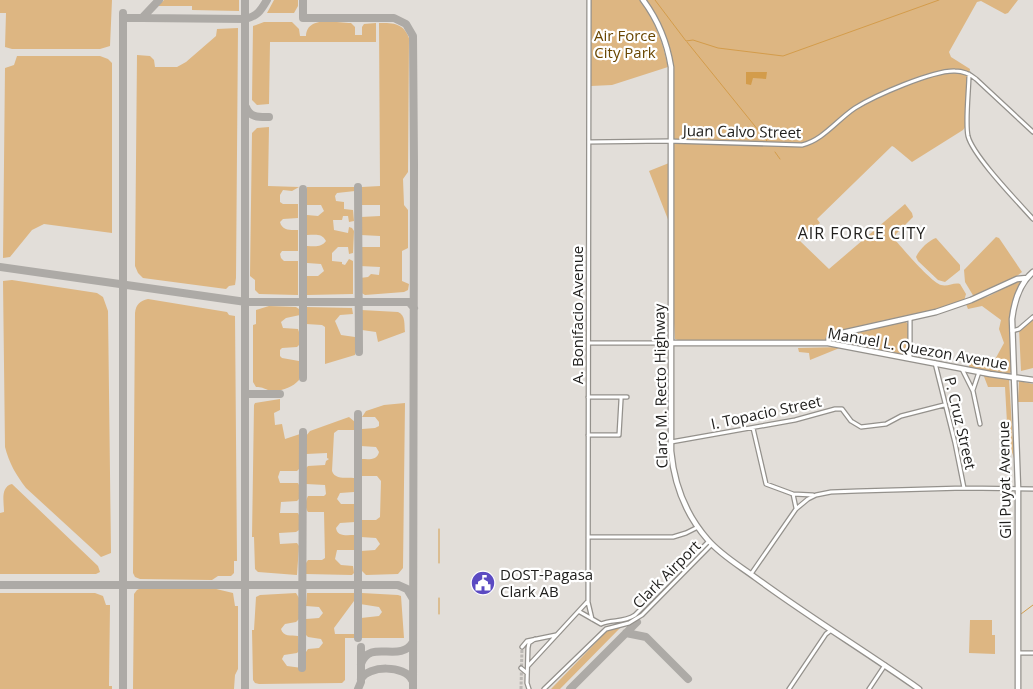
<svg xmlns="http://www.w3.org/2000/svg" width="1033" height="689" viewBox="0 0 1033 689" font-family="'Open Sans',sans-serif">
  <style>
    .green { fill: #ddb682 }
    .water { fill: #d39c4b }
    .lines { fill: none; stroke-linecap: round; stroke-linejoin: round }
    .stream { stroke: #d39c4b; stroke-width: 1 }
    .taxiway { stroke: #adaaa6; stroke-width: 8 }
    .street-tunnel { stroke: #bbb8b4; stroke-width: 3; stroke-dasharray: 3 1.5; stroke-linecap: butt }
    .street-casing { stroke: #94918c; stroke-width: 5.5 }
    .secondary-casing { stroke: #94918c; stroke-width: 7 }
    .street { stroke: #fff; stroke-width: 3 }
    .secondary { stroke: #fff; stroke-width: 4.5 }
    .labels { text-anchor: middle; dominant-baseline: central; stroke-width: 4.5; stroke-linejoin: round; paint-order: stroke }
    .park-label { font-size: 15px; fill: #694501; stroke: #fff }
    .street-label { font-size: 15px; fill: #21201e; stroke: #fff }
    .poi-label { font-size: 15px; fill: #21201e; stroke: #fff; text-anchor: start }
    .neighbourhood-label { font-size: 16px; letter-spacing: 1px; fill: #21201e; stroke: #fff }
  </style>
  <rect width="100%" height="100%" fill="#e2ded9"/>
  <path class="green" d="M0 0H112L110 46 100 49H12L5 47 6 13H0Z
    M164 0H239V11L192 10V6H158Z
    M274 0H298V6L294 13H267Z
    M591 0H640C655 21 663 42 668 67L612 85 591 86Z
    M644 0H1018L1008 13 1005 14 981 1 977 2 949 52 951 57 970 69 968 81 966 126 963 130 912 162 894 147 892 146 817 219 820 223 800 241 829 269 905 204 912 213 913 217 896 234V241C904 250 931 282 941 285 948 287 954 282 960 284L966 294 964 301 915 316 873 323 836 333 825 341 678 340 675 339 673 307 674 271 673 263V79L669 51Z
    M264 22H292L299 29 300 36H306C307 15 336 23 351 23L355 27V35H362V27L364 24 376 23V42H270L269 104 257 105 252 100 253 26Z
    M379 23C394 23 403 23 409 38L408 172 403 179 404 205 408 210V248L402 251V281L409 284 408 290 404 292 365 295 360 292V278L368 277 371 274 379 275 380 267 360 266 361 247H380V236L361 235V217L380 216V205H361L362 187 380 186Z
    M238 28 236 278 235 285 229 286 226 289 143 278 138 273 135 266 137 55 150 56 154 60 155 67H177L186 62 216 36 217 29Z
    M17 56H100L108 59 112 63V233L44 224 32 230 10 257 3 258 5 68 14 65Z
    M269 127 268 186 299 187 292 191 283 190 280 195V202L283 204H298V218L283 219 280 222C282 231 291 230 298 230V251H282L280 254 281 258 284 261H298V295L259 294 255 290V280L250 276 252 133 257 128Z
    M669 163V222L649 171Z
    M307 187H355V191L337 193 335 196 336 201 344 202V209L353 210 354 221 349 222 348 216H343L342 220H333L334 230 348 233 349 227 352 228 354 231 353 253 349 254 348 247H338L332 253V261L342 262V264L345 265 349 259 353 261V294L307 295V276H318L324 271 321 264 307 263V246C314 246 321 248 326 241 322 233 315 235 307 235V215L318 216 324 211 321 205H307Z
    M996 237 999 238 1022 272 1013 279 974 297 965 282 964 270Z
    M936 238 960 265V270L945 282 938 280 918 261 916 257C919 250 929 240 936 238Z
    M1022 279 1013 303 1010 319 1011 372 1007 375 969 367V361L992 365 1004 343 999 329 1001 320 982 306 968 309 966 304 989 296Z
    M12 280 97 293 103 297 108 311 111 553 101 557 98 554 26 488C16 475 9 463 5 447L3 281Z
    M148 299 227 312 229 315 235 316 237 561H234V573L231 576H218L212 580 140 579 135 577 133 573 135 313C136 304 140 301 148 299Z
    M269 306 296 307 299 309 300 315 286 318 281 322 283 328 298 329 299 332V345L297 347 282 348 280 350V356L282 358 299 361V380C292 388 278 393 268 390 263 388 262 387 256 387L253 382V325L256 324V310Z
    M306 307 352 308 353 314 340 315 335 321 341 335 355 337V355L325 364V327L322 325 306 324Z
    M361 310 398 312C406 315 404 325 405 332L378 342 376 332 362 330Z
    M1033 316V368L1021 371 1019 328Z
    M905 321 908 324 910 353 908 355 833 343 832 341 835 337 870 330 881 326Z
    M842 347 810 360 809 353 799 352 798 348Z
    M983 374 1009 380 1014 458 1008 441 1005 387H988Z
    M1019 381 1033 384V402H1018Z
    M280 399V410L274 413 275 425 282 424 285 439 300 434 299 469 297 471H280L278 477 280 483H298L299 485V499L297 501 281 502 280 513H298L299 515V530L296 532 279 533 280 544 297 543 299 546 297 575 258 572 255 569 254 537H252L254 405 255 403Z
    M405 403 403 568 398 574 366 575 362 571 361 551 375 550 380 544 376 538 361 537V520H376L380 517 381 481 377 476H362L361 459C368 459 377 461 379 452L376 447 361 446 362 429 375 428 379 426V422L375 417H362L366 411 384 405Z
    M349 417 355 422 354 430H338L334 433 332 471C335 480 346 477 354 478V492L340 493 337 499 341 504H354L355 522 340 523 336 528C337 537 347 535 355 535V550H337L335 559 341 565 353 566 354 573 352 575 306 574V563L308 560H322L325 558 324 512H308C305 508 305 501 308 496H324L326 494 325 485 306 484V468L308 466 325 465 326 461 329 459 327 458V453L306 454V436L310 431Z
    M12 484 98 566 100 572 96 574H0V513L4 512C4 502 0 487 12 484Z
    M141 588H212L233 593 235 606H238V669L235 675 234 689H133L134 594 137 590Z
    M0 593H95L103 596 106 605H110L109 686H112V689H0Z
    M296 593 299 598V619L296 622 285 624 281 629C283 637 291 635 298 636L299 651 297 653 284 655 282 659 287 666 302 668 306 667V652L308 649 319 648 323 643 321 639 308 637 306 635V619L319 618 323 613 319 607 306 606 307 593H354V601L334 628 335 634H355V638H345V680L342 683 259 684 255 683 253 680 252 630H254L256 597 260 595Z
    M362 593 398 595 401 596 404 638H361V618L379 616 382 612 379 607 360 604 361 595Z
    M970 620H992V635H995V654L969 653Z
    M621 627 560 689H551L608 630Z"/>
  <path class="water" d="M746 72H767L766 79 753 78 751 85 746 84Z"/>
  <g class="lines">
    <path class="stream" d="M655 0 686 41 693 40 718 48 783 56 939 0
      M687 42 767 141
      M775 152 780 159
      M439 563V529
      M439 598V614
      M1021 614 1033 605"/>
    <path class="taxiway" d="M303 0V18H394L406 24 413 36 414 165 413 689
      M123 13V689
      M123 18H142L159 0
      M142 18 245 19C258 16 261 10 267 0
      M246 107C250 118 259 117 269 117
      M358 187 359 352
      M0 267 246 302H409L414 308
      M303 378V189
      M245 394H280
      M358 414V638
      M0 585H398L407 589 413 599
      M626 633 646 637 688 679
      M361 664C370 638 400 664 413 642
      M302 668 303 432
      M361 679C368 665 405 665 412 680
      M245 689V0
      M358 689 361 682V647
      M570 689 637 622"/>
    <path class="street-tunnel" d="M521 689 522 647"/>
    <g class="street-casing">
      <path id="street" d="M589 0 588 602 592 619
        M969 74C969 90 965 122 968 136 973 156 1018 202 1033 219
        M589 142 667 141 802 145C823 140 837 120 855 108 874 96 933 70 955 71 964 71 970 74 976 79L1033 132
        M910 318V359
        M1012 331 1019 329 1033 317
        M589 343H671
        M935 363 955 443 964 488
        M962 369 973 391 980 424
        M973 390 979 372
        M621 397H627
        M753 428 766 484 793 494 813 495
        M588 435H619L621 400V397H588
        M671 442 795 420 835 409H842L851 421 861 427 886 424 901 416 944 405
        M793 494 796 508
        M588 537H673L686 533 698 527
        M751 574 796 509 808 499 816 495 831 492 858 491 964 488 1033 489
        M580 612 601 624
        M601 624C612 619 623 623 635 615L709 541
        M522 647 527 641 556 635
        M1018 653H1033
        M528 666 587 602
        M521 668 527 673
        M529 689 527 683 528 648 529 643 535 639
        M544 689 606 629 629 623 642 615 712 544
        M789 689 826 634 830 631
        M869 689 885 665"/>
    </g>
    <g class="secondary-casing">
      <path id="secondary" d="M643 0C658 20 667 42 671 67V451C674 483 686 515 708 540 722 556 740 566 756 578 809 617 865 651 919 689
        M671 343H828L990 374 1033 380
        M828 343 829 339 833 335 936 312 971 300 1017 279 1027 278
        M1018 689V488L1012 319C1014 303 1020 283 1033 272"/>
    </g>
    <use href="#street" class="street"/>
    <use href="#secondary" class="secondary"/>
  </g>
  <defs>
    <g id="civic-disc" transform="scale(1.25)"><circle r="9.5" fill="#5b4ac2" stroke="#fff"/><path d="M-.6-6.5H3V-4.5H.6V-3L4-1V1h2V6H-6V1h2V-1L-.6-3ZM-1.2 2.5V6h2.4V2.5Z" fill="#fff"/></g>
  </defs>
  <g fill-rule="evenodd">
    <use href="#civic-disc" x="483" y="583"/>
  </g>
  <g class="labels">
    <g class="park-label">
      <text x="625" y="35">Air Force<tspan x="625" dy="17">City Park</tspan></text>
    </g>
    <g class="street-label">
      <text transform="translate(742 131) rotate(1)">Juan Calvo Street</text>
      <text transform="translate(577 315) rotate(-90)">A. Bonifacio Avenue</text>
      <text transform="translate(918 348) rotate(10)">Manuel L. Quezon Avenue</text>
      <text transform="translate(660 386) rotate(-91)">Claro M. Recto Highway</text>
      <text transform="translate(766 412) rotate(-12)">I. Topacio Street</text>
      <text transform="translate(961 423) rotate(77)">P. Cruz Street</text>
      <text transform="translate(1004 480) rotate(-91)">Gil Puyat Avenue</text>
      <text transform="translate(666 574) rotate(-45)">Clark Airport</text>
    </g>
    <g class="poi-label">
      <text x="500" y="574">DOST-Pagasa<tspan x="500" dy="17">Clark AB</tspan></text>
    </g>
    <g class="neighbourhood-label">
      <text x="862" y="233">AIR FORCE CITY</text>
    </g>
  </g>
</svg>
